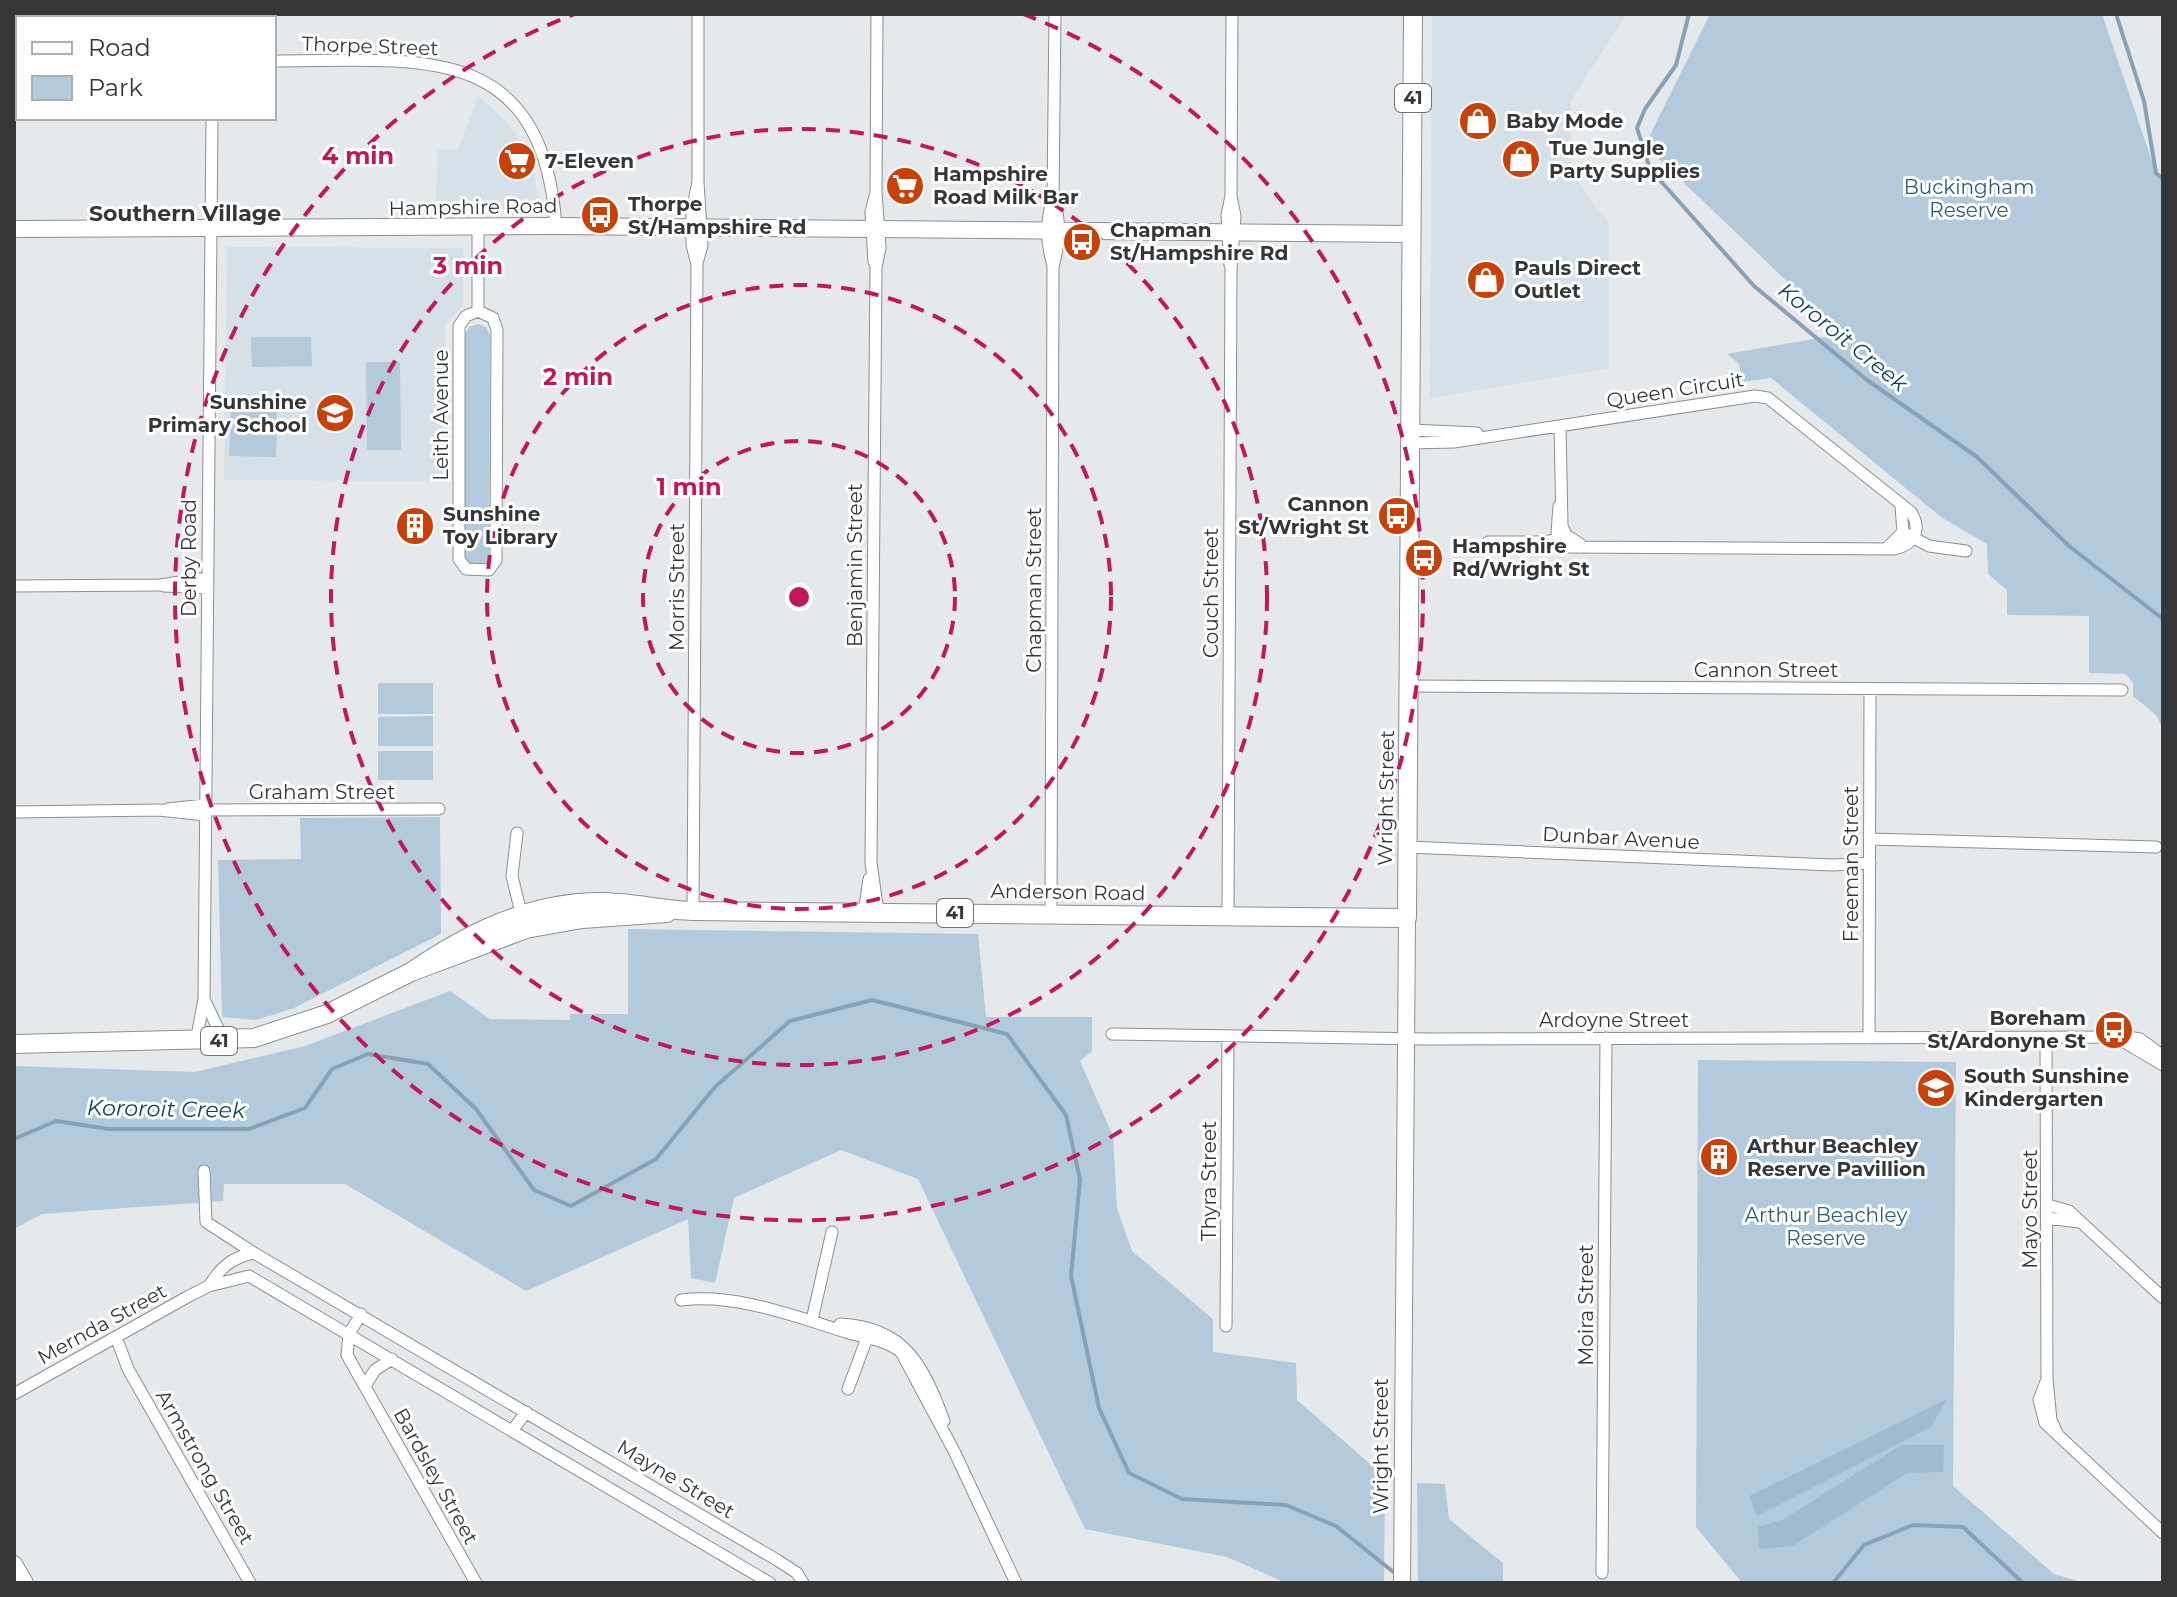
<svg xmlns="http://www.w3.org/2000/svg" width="2177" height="1597" viewBox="0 0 2177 1597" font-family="Montserrat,sans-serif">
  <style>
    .built { fill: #d5e0e8 }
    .green { fill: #b3cadc }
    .forest { fill: #a0bbd0 }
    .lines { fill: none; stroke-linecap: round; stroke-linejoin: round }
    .stream { stroke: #87a1b6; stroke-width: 4 }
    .street-casing { stroke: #8c8f92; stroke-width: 13 }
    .secondary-casing { stroke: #8c8f92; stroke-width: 18 }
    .primary-casing { stroke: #8c8f92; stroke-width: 20 }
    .street { stroke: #fff; stroke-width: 11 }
    .secondary { stroke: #fff; stroke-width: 16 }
    .primary { stroke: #fff; stroke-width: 18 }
    .ring { fill: none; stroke: #c2185b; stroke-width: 4; stroke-dasharray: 14 10 }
    .labels { text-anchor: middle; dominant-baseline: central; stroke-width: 6; stroke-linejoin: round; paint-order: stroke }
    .shield { fill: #fff; stroke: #727273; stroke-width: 2 }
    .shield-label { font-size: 18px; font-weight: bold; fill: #353637 }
    .street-label { font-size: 20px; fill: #353637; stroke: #fff }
    .poi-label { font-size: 20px; font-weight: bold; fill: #353637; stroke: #fff; text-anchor: start }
    .park-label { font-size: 20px; fill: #305c7c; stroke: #fff }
    .neighbourhood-label { font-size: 22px; font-weight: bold; fill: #353637; stroke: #fff }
    .water-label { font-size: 22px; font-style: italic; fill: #144260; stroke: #fff }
    .centre { fill: #c2185b; stroke: #fff; stroke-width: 4 }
    .ring-label { font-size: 24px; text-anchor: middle; font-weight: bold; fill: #c2185b; stroke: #fff; stroke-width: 6; stroke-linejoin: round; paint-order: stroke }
  </style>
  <rect width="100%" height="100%" fill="#e5e9ec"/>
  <path class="built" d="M1432 14H1627L1571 100V167L1589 199 1609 223V368L1430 398Z
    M478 96 501 116 522 143 533 166 540 208 436 209 437 149 458 150Z
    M227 247 463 248V305L445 325 444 481 224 480Z"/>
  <path class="green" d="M1710 14H2102L2156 173 2163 179V730L2157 716 2133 696V683L2126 674 2089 673V616L2007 615V590L1988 574 1987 544 1941 517 1771 378 1742 382 1739 364 1727 354 1842 334 1659 159 1650 135Z
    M478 324 486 327 490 335 489 556C485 567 478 567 468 563L464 556 465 335 469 327Z
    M251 337H311L312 366 252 367Z
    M366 362H400L401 450H367Z
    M231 401 277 403 276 457 229 456Z
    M378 683H433V714H378Z
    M433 716V746H378V717Z
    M378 751H433V780H378Z
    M440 817 441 934 292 1009 256 1020 222 1017 218 860 301 859 300 818Z
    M628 929 978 934 986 1017H1092V1051L1080 1061 1113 1136 1117 1208 1132 1251 1213 1319V1352L1296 1363 1297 1400 1385 1477 1384 1583H1286L1227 1557 1085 1529 918 1179 841 1150 734 1198 715 1283 691 1278 688 1219 526 1291 345 1184H224L223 1201 42 1214 14 1229V1066L195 1072 305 1046 450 991 490 1019 570 1020V1014H628Z
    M1698 1060 1956 1062 1953 1486 2054 1574 2084 1583H1742L1696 1527Z
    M1417 1483 1445 1484 1449 1519 1503 1563V1583H1418Z"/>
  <path class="forest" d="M1947 1399 1931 1427 1757 1516 1749 1496Z
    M1901 1445H1944L1943 1472 1907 1473 1793 1546 1759 1549 1758 1527 1784 1519Z"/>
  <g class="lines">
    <path class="stream" d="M1689 14 1676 65 1645 109 1637 128 1650 169 1754 286 1867 380 1977 457 2069 546 2163 619
      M2116 14 2144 101 2156 173 2163 179
      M14 1139 56 1121 109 1129H249L305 1108 332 1069 368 1054 428 1064 476 1109 534 1190 571 1206 656 1159 715 1087 790 1021 872 1000 1007 1034 1066 1115 1080 1180 1071 1276 1099 1408 1129 1473 1182 1499 1286 1505 1336 1526 1396 1574
      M1833 1583 1864 1545 1913 1525 1963 1527 2023 1583"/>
    <g class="street-casing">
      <path id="street" d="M877 14 876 192 880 248 876 267 871 863 878 912
        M213 18V14
        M274 61C418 61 542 38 556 226
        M478 228V311
        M874 262 871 212 875 196
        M697 263 702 245 698 182V14
        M1053 265C1046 243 1046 220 1053 198L1055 14
        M1230 265 1227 215 1231 196 1232 14
        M478 311 493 318 497 330 496 560 489 570 466 569 459 559V326L466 316Z
        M1560 426 1562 526 1566 535 1580 544
        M1411 430 1477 433
        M1411 443 1454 442 1755 396 1768 398 1911 512C1922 530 1915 545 1893 549L1569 547 1557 533 1559 506
        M1903 532 1929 546 1966 551
        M1488 542H1544L1562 538
        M1888 547 1903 532 1901 506
        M14 586 160 585 207 578
        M164 586 207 588
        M1409 686 2122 690
        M168 809 205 805
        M205 810 439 809
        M14 812 159 810 205 815
        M517 833 512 876 523 921
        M1870 839 2156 847
        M1407 847 1833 865 1870 863
        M693 911 697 264 692 245V210L698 182
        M864 913 869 879
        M1051 914 1053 266C1060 243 1061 220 1053 198
        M1228 916 1231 270 1235 216 1231 196
        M204 999 224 1041
        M1112 1034 1426 1039 2128 1037 2140 1039 2163 1056
        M1869 1038 1870 689
        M2046 1039 2047 1379 2051 1420 2058 1435
        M196 1042 204 999 212 118
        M2124 1042 2163 1065
        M204 1171 206 1222 254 1253
        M2048 1205 2069 1211 2163 1298
        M2048 1218 2079 1222
        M209 1286C220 1268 232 1257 254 1253L777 1560 797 1573 803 1583
        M681 1300C737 1293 796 1317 849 1333 867 1338 886 1340 901 1352L954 1451 1016 1583
        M361 1314 349 1334 347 1355 476 1583
        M812 1320 832 1232
        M840 1324C905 1327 923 1365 944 1421
        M1226 1326 1228 1036
        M116 1337 128 1369 250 1583
        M2047 1379 2039 1400 2045 1423 2163 1533
        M365 1386 375 1370 392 1359
        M848 1389 870 1330
        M14 1394 189 1296 209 1286 249 1276 770 1583
        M512 1431 526 1412
        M1602 1573 1606 1038"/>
    </g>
    <g class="secondary-casing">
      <path id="secondary" d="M14 229 556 226 1412 234
        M14 1564 25 1583
        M1402 1583 1407 918"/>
    </g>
    <g class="primary-casing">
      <path id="primary" d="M411 972C468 933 530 902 600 902 632 902 662 910 693 911L1407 918 1413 14
        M14 1044 254 1038 327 1014 411 972 526 929 582 919 667 913"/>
    </g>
    <use href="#street" class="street"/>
    <use href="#secondary" class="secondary"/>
    <use href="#primary" class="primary"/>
  </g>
  <g class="ring">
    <circle cx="799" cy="597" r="156"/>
    <circle cx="799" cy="597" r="312"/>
    <circle cx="799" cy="597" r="468"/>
    <path d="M1023 14A624 624 0 1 1 575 14"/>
  </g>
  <defs>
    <g id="shop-disc" transform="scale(2)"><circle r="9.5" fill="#c84108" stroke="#fff"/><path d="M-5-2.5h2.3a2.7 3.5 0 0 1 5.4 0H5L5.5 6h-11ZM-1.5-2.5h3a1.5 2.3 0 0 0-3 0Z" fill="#fff"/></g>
    <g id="supermarket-disc" transform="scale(2)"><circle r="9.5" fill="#c84108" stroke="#fff"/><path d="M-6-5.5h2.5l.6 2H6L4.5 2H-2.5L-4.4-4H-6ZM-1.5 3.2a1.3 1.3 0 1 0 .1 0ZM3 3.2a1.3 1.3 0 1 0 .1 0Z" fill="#fff"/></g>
    <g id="bus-disc" transform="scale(2)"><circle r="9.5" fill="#c84108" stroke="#fff"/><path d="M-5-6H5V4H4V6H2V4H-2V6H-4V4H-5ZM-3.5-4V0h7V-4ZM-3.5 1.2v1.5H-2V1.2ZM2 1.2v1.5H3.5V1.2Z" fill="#fff"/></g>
    <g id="school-disc" transform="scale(2)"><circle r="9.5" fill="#c84108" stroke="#fff"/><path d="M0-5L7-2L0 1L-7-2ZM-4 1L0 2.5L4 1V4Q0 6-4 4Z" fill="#fff"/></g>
    <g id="building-disc" transform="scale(2)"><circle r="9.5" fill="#c84108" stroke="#fff"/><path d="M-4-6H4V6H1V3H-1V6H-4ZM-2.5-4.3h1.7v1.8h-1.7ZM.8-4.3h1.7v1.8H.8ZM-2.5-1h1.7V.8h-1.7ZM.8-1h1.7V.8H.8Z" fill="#fff"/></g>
  </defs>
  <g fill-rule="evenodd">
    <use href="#shop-disc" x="1478" y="121"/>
    <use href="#shop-disc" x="1521" y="159"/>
    <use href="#supermarket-disc" x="517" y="161"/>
    <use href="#supermarket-disc" x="905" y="186"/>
    <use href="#bus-disc" x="600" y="215"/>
    <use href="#bus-disc" x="1082" y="242"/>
    <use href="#shop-disc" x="1486" y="280"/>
    <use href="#school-disc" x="335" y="413"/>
    <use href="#bus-disc" x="1397" y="516"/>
    <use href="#building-disc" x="415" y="526"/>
    <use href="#bus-disc" x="1424" y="558"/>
    <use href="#bus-disc" x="2114" y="1030"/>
    <use href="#school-disc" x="1936" y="1088"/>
    <use href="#building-disc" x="1719" y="1157"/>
  </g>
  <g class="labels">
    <g class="shield">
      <rect x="1395" y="84" width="36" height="28" rx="6"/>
      <rect x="937" y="899" width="36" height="28" rx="6"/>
      <rect x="201" y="1027" width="36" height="28" rx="6"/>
    </g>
    <g class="shield-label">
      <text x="1413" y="98">41</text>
      <text x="955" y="913">41</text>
      <text x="219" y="1041">41</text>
    </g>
    <g class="street-label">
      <text transform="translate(370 46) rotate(2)">Thorpe Street</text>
      <text transform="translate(473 207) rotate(-1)">Hampshire Road</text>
      <text transform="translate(1675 390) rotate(-9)">Queen Circuit</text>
      <text transform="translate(441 415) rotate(-90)">Leith Avenue</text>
      <text transform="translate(189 558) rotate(-90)">Derby Road</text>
      <text transform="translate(855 565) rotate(-90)">Benjamin Street</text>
      <text transform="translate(677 587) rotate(-90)">Morris Street</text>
      <text transform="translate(1034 590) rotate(-90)">Chapman Street</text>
      <text transform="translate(1211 593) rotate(-90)">Couch Street</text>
      <text x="1766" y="670">Cannon Street</text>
      <text x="322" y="792">Graham Street</text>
      <text transform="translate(1386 798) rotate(-89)">Wright Street</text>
      <text transform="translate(1621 838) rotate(3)">Dunbar Avenue</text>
      <text transform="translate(1851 864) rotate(-90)">Freeman Street</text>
      <text transform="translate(1068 892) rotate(1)">Anderson Road</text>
      <text x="1614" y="1020">Ardoyne Street</text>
      <text transform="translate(1209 1181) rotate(-90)">Thyra Street</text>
      <text transform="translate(2030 1209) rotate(-90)">Mayo Street</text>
      <text transform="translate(1586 1305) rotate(-90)">Moira Street</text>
      <text transform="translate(102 1324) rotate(-29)">Mernda Street</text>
      <text transform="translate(1381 1446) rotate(-90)">Wright Street</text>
      <text transform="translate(205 1467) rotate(60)">Armstrong Street</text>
      <text transform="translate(436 1476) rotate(61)">Bardsley Street</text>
      <text transform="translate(676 1479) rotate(31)">Mayne Street</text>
    </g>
    <g class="poi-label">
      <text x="1506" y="121">Baby Mode</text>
      <text x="1549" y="148">Tue Jungle<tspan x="1549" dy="23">Party Supplies</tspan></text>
      <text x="545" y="161">7-Eleven</text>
      <text x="933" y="174">Hampshire<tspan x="933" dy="23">Road Milk Bar</tspan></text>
      <text x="628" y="204">Thorpe<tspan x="628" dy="23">St/Hampshire Rd</tspan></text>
      <text x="1110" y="230">Chapman<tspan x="1110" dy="23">St/Hampshire Rd</tspan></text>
      <text x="1514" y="268">Pauls Direct<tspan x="1514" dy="23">Outlet</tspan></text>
      <text x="307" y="402" text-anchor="end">Sunshine<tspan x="307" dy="23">Primary School</tspan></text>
      <text x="1369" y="504" text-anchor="end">Cannon<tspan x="1369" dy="23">St/Wright St</tspan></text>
      <text x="443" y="514">Sunshine<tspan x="443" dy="23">Toy Library</tspan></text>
      <text x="1452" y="546">Hampshire<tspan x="1452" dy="23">Rd/Wright St</tspan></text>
      <text x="2086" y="1018" text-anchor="end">Boreham<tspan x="2086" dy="23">St/Ardonyne St</tspan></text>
      <text x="1964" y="1076">South Sunshine<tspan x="1964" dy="23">Kindergarten</tspan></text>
      <text x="1747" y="1146">Arthur Beachley<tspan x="1747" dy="23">Reserve Pavillion</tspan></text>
    </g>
    <g class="park-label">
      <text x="1969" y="187">Buckingham<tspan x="1969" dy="23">Reserve</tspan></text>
      <text x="1826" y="1215">Arthur Beachley<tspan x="1826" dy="23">Reserve</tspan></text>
    </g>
    <g class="neighbourhood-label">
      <text x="185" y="213">Southern Village</text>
    </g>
    <g class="water-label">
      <text transform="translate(1843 337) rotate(39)">Kororoit Creek</text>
      <text transform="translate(166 1109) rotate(1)">Kororoit Creek</text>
    </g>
  </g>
  <circle cx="799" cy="597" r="12" class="centre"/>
  <g class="ring-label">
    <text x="358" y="164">4 min</text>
    <text x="468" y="274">3 min</text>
    <text x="578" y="385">2 min</text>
    <text x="689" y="495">1 min</text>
  </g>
  <rect width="2177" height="1597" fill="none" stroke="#353637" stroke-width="32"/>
  <rect x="16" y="16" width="260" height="104" fill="#ffffff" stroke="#aeafaf" stroke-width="2"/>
  <rect x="32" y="42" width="40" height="12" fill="#ffffff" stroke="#aeafaf" stroke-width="2"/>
  <text x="88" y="56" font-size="24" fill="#353637">Road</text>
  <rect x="32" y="76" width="40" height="24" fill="#b3cadc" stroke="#aeafaf" stroke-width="2"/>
  <text x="88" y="96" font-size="24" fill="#353637">Park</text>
</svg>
